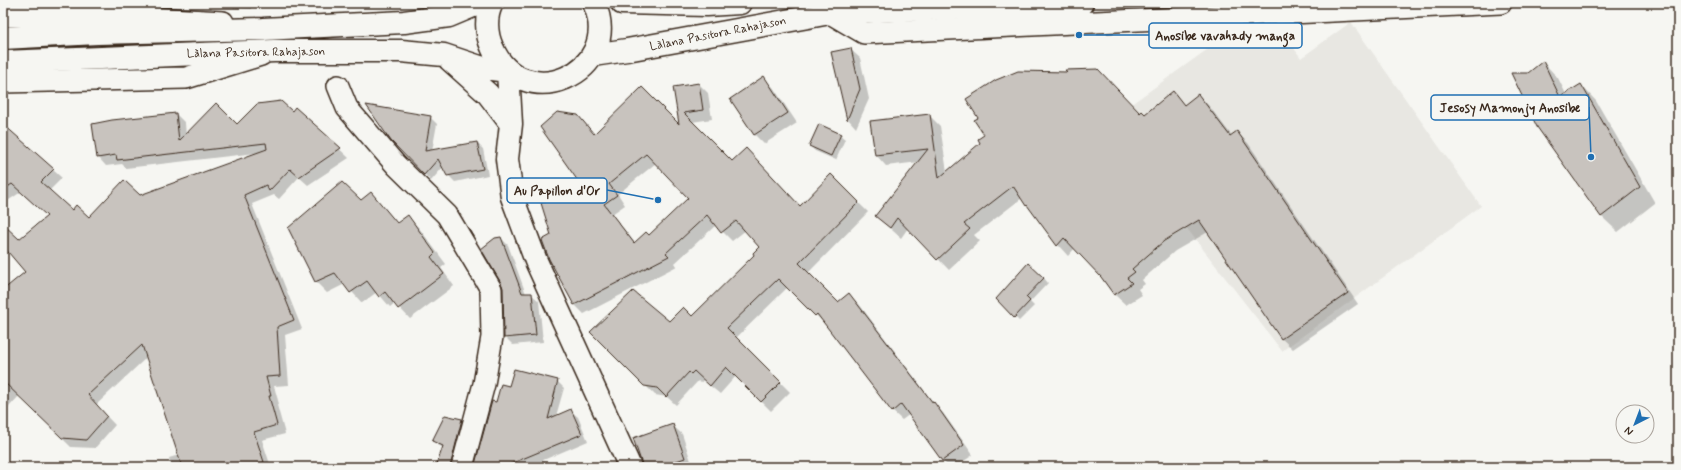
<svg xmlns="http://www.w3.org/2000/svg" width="1681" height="470" viewBox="0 0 1681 470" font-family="Mynerve,sans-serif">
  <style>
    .built { fill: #e8e7e2 }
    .shadow { fill: #0003; fill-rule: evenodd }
    .building { fill: #c8c3be; stroke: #3b2a1e; fill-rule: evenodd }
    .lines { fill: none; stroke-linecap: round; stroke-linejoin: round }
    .street-casing { stroke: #3b2a1e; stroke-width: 24 }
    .secondary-casing { stroke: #3b2a1e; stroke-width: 25 }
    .street { stroke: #f6f6f2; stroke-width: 21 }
    .secondary { stroke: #f6f6f2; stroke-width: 22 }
    .labels { text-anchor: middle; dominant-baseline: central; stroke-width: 4; stroke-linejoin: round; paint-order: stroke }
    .street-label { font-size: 12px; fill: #3b2a1e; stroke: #f6f6f2 }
    .leader { fill: none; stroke: #1f6fb2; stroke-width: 1.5 }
    .callout-dot { fill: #1f6fb2; stroke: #f6f6f2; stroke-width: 1.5 }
    .callout { fill: #f6f6f2; stroke: #1f6fb2; stroke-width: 1.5 }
    .callout-label { font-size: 13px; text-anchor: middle; font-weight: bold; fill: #3b2a1e }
  </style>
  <rect width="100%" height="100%" fill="#f6f6f2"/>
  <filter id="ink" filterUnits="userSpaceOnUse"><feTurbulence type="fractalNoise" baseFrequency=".025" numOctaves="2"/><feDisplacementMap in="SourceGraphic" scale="8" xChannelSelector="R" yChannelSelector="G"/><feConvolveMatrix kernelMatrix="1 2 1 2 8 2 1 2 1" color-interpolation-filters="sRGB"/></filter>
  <g filter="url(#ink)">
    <path class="built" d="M1265 8 1301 58 1351 22 1481 206 1282 351 1105 123Z"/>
    <path class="shadow" d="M227 3H251V9L233 8Z
      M850 49 860 58 869 99 856 128 848 119 833 53Z
      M1543 62 1558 78 1566 94 1581 85 1596 101 1655 203 1618 232 1602 217 1538 127Z
      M763 78 773 87 797 123 764 144 755 135 731 99Z
      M699 84 708 93 712 119 692 122 732 163 800 207 831 176 868 212 808 273 838 303 849 295 859 304 936 406 943 413 973 455 955 467H949L942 460 910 414 902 420 892 411 825 324 788 287 736 338 790 392 771 411 736 376 720 394 703 380 701 383 698 381 676 405 667 397 655 395 591 332 669 323 692 318 756 255 761 247 746 230 732 241 716 225 675 263 677 266 584 314 575 305 552 236 586 192 578 116 595 135 680 126 674 88ZM656 163 690 198 649 236 635 243 612 214 625 205 618 194Z
      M1173 93 1185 106 1198 95 1209 106 1232 136 1237 132 1248 143 1358 304 1293 349 1282 339 1208 232 1175 251 1142 280 1145 284 1138 289 1142 295 1126 305 1115 295 1102 277 1075 248 1068 256 1058 245 1022 198 974 235 980 241 949 270 908 228 901 238 876 216 919 162 886 166 876 155 929 115 940 126 947 172 1140 114 1145 115Z
      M296 108 349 158 308 185 299 177 279 199 274 195 252 204 302 329 285 335 289 385 274 386 279 404 277 405 285 434 262 440 271 467H171L169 458 179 455 147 357 96 405 115 425 95 448 71 447 19 396 8 408 3 403V292L26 272 5 247 3 250V226L19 240 48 216 21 192 3 204V125L62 178 49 191 72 211 89 218 140 196 256 153 126 168 122 164 106 166 98 157 176 114 185 123 186 136 292 113Z
      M430 117 437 124 432 151 477 143 483 149 488 175 455 182 448 175 443 167 431 181 392 140Z
      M840 135 845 139 836 160 815 151 810 146Z
      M371 193 398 224 408 217 419 228 446 264 441 268 454 286 410 319 395 303 390 307 377 292 362 303 345 284 327 293 316 282 291 232 361 201Z
      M501 238 508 245 526 294H531L539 301 543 342 513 345 505 337Z
      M1044 278 1048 283 1030 302 1034 306 1019 321 997 299Z
      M557 381 564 388 556 416 571 411 578 417 588 441 541 461 580 467H482L477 462 497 403 510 387Z
      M446 416 462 420 466 424 458 455 438 445 433 441Z
      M672 425 682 434 693 467H644Z
      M369 462 391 467H367Z"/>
    <path class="building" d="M851 48 860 89 847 120 831 52Z
      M1543 61 1560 97 1581 84 1640 187 1601 217 1537 127 1511 73H1528Z
      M1098 69 1140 113 1142 111 1145 114 1173 91 1184 105 1198 94 1230 136 1237 131 1348 293 1281 339 1199 220 1164 241 1132 269 1135 272 1127 278 1132 283 1114 295 1101 277 1064 238 1057 246 1027 205 1026 206 1013 186 964 224 970 229 937 260 897 218 890 228 875 216 928 149 875 155 870 121 930 114 939 178 980 143 978 139 984 135 974 120 978 118 966 99 996 80 1018 71 1067 72 1065 70Z
      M764 76 788 113 754 135 730 99Z
      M699 83 703 110 684 113 732 161 746 148 800 206 831 174 859 202 799 263 838 302 849 293 933 403 934 402 964 445 942 461 901 404 892 412 817 314 815 316 778 279 727 328 781 382 761 402 726 367 710 386 694 371 691 374 689 372 666 397 657 388 644 386 590 332 633 291 669 321 683 307 692 316 754 255 753 253 759 247 736 221 721 233 707 215 666 253 669 256 574 305 549 259 542 240 551 235 541 203 585 191 540 127 557 112 578 115 594 134 642 87 679 124 673 87ZM646 154 688 198 649 235 646 232 634 243 604 204 617 195 609 184Z
      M281 101 292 111 295 107 341 148 299 177 290 169 269 191 266 185 244 195 294 320 277 327 280 376 266 377 271 396H269L277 425 254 432 264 462 250 467H182L142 345 88 395 107 416 86 440 62 438 3 381V290L25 272 3 246V224L19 239 47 216 12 184 3 190V124L54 169 41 182 72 210 76 205 89 217 124 180 140 195 267 149 266 143 117 160 116 155 97 158 92 124 112 120 176 113 179 141 216 103 237 124 257 104Z
      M366 105 431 116 425 151 477 142 483 169 447 176 438 159 424 175 391 141Z
      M819 124 841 134 831 156 809 146Z
      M342 182 361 200 371 192 397 223 408 215 435 253 431 257 444 274 398 309 385 292 379 297 367 281 350 293 335 273 315 282 288 228Z
      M501 237 522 293H532L536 335 504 338 503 288 501 283 481 249 495 238Z
      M1028 263 1044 278 1026 297 1030 301 1014 318 996 299Z
      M514 369 558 380 548 419 571 409 582 434 503 467H487L475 464 492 401 496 402 501 384 509 386Z
      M445 415 462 419 450 467H436L443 446 432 441Z
      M673 424 685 458 659 467H643L633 438Z"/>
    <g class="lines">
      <g class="street-casing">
        <path id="street" d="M830 13 864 33 1501 3
          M3 16 100 15 223 22
          M3 82 186 78 261 55
          M338 86 347 108 371 136 396 165 447 215 491 289 492 337 484 384 462 467"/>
      </g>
      <g class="secondary-casing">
        <path id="secondary" d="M492 3C485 16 486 34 492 47 521 117 625 74 594 3
          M622 3 707 5 740 3
          M3 38 97 33 263 29 404 22 449 16 480 3
          M593 55 627 50 830 13 1082 3
          M450 60 488 94 511 124
          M3 62 274 51H401L444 55 483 68 508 71
          M508 71 511 124 507 159 512 197 536 261 630 467"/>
      </g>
      <use href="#street" class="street"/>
      <use href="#secondary" class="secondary"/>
    </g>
  </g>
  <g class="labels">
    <g class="street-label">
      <text transform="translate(718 34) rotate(-11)">Làlana Pasitora Rahajason</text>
      <text transform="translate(256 53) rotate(-1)">Làlana Pasitora Rahajason</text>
    </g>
  </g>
  <path class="leader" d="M1079 35L1149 35M1591 157L1589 107M658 200L607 190"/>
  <g class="callout-dot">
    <circle cx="1079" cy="35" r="4"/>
    <circle cx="1591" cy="157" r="4"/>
    <circle cx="658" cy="200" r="4"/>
  </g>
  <g class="callout">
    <rect x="1149" y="23" width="153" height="25" rx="4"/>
    <rect x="1431" y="95" width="158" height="25" rx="4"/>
    <rect x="507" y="178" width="100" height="25" rx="4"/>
  </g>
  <g class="callout-label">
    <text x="1225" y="40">Anosibe vavahady manga</text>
    <text x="1510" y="112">Jesosy Mamonjy Anosibe</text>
    <text x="557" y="195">Au Papillon d'Or</text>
  </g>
  <rect width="1681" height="470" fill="none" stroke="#f6f6f2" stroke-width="16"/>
  <rect x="8" y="8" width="1665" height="454" fill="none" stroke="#3b2a1e" stroke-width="1.5" filter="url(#ink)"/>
  <g transform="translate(1635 424) rotate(222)"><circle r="19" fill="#f6f6f2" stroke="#aba49d"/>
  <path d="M0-3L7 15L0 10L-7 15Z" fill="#1f6fb2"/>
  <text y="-6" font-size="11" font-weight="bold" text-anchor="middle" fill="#3b2a1e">N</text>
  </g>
</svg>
